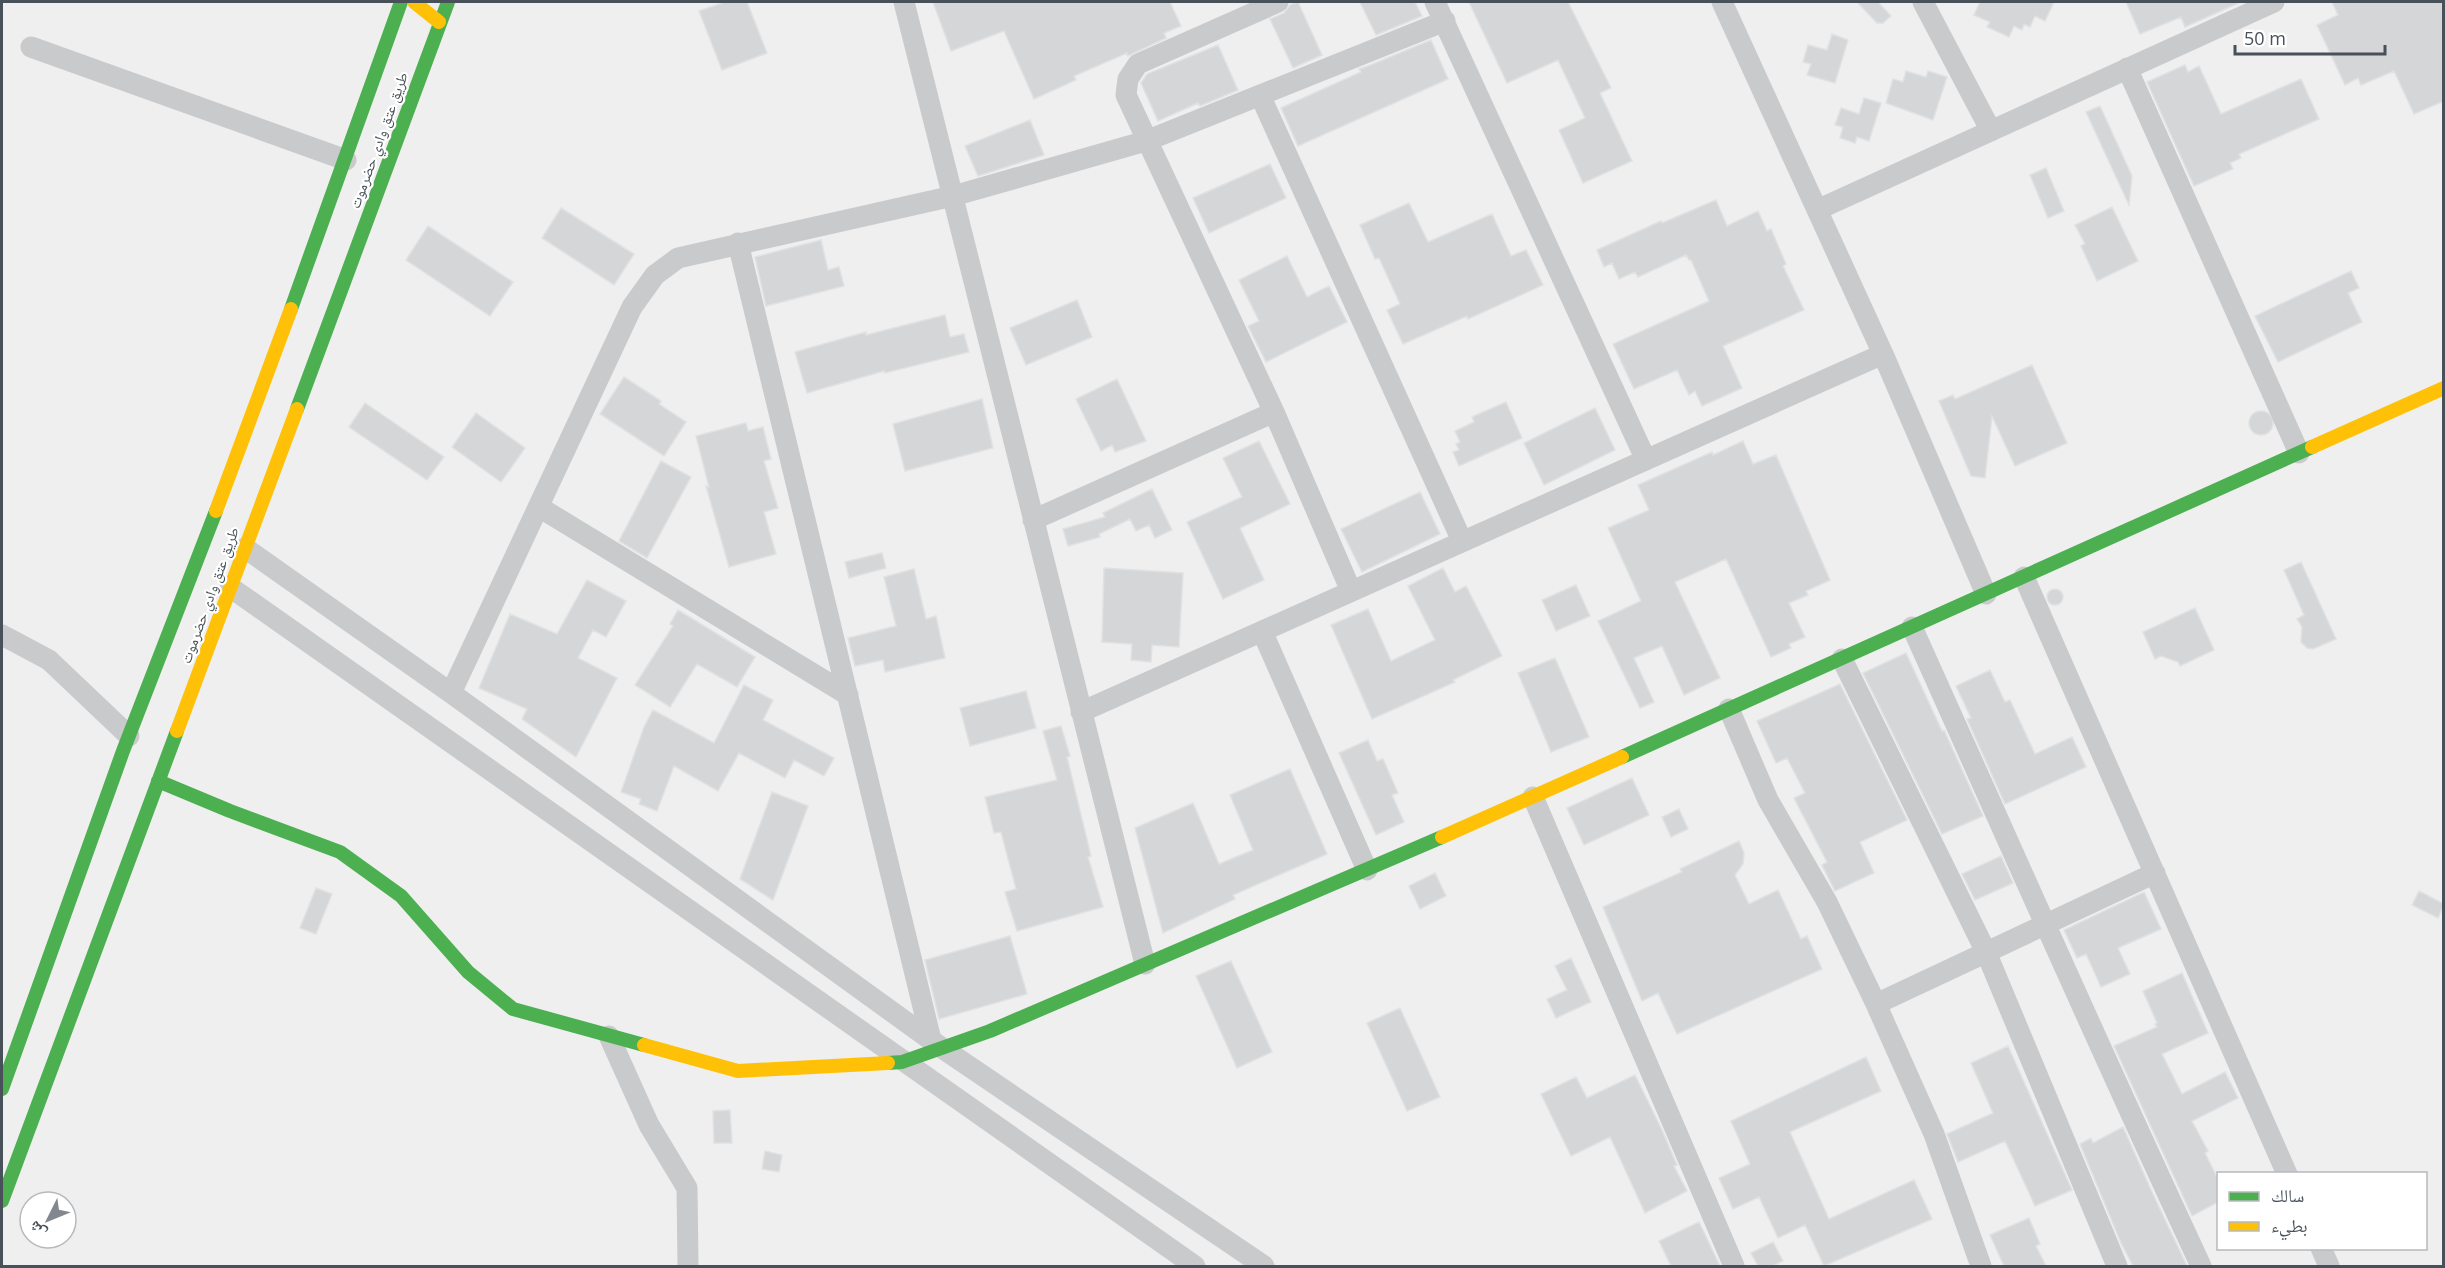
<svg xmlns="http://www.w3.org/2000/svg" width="2445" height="1268" viewBox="0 0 2445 1268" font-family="'Open Sans','Noto Naskh Arabic',sans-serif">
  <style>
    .building { fill: #d5d6d8; stroke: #e0e1e2; stroke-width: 1.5 }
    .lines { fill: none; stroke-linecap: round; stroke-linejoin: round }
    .street { stroke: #c9cacc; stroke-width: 21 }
    .fast { stroke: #4caf50; stroke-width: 14 }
    .slow { stroke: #ffc107; stroke-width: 14 }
    .labels { text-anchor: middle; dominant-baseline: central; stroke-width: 4.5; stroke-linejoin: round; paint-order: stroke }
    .street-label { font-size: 15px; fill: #485159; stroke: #fff }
  </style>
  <rect width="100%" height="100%" fill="#efefef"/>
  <path class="building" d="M725 2H747L767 53 722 70 699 11Z
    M933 2H1170L1181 26 1164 33 1166 38 1128 56 1127 53 1074 76 1076 80 1034 99 1004 31 951 51Z
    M1298 2 1322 55 1293 68 1270 19 1284 13 1290 5Z
    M1360 2H1415L1422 16 1376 35Z
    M1469 2H1568L1611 88 1600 93 1632 161 1583 183 1559 130 1585 118 1558 60 1507 83Z
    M1857 2H1878L1891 16 1883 23H1877Z
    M1980 2H2054L2045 21 2035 16 2030 27 2024 24 2022 30 2014 26 2009 37 1987 27 1990 22 1974 15Z
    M2126 2H2241L2185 27 2181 17 2140 34Z
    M2332 2H2444V101L2414 114 2394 71 2361 85 2358 78 2345 85 2317 25 2338 15Z
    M1832 34 1848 40 1835 83 1807 75 1811 64 1803 62 1808 45 1827 50Z
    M1431 40 1448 79 1298 146 1281 108 1361 72 1359 69 1368 66Z
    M1218 45 1238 90 1200 106 1198 103 1158 121 1141 83 1147 74Z
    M2185 65 2188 72 2199 66 2221 114 2301 79 2319 119 2239 154 2241 158 2230 163 2233 169 2194 186 2147 82Z
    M1906 71 1926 77 1928 71 1947 77 1933 120 1886 103 1893 79 1903 82Z
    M1864 98 1881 103 1869 141 1857 137 1855 143 1840 138 1843 127 1835 125 1841 108 1859 114Z
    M2100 106 2132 176 2129 205 2086 112Z
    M1030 120 1044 155 978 176 965 146Z
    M1270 164 1286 198 1209 233 1193 198Z
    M2046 168 2064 211 2048 218 2030 175Z
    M1716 200 1727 226 1758 211 1767 231 1771 229 1786 264 1783 266 1804 310 1723 346 1742 388 1702 406 1695 391 1689 395 1677 370 1634 389 1613 344 1709 301 1691 260H1689L1686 255 1638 277 1635 272 1619 279 1612 263 1604 267 1597 250 1661 221 1662 223Z
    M1409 203 1428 242 1492 214 1511 256 1526 250 1543 285 1468 319 1467 316 1403 344 1387 310 1400 304 1379 258 1375 259 1360 225Z
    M2112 207 2138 261 2097 281 2081 246 2085 244 2075 225Z
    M561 208 634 254 614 285 542 238Z
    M428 226 513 282 490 316 406 260Z
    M821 240 828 270 839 267 844 286 766 306 755 257Z
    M1287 256 1307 297 1329 286 1347 322 1266 362 1248 326 1259 321 1239 280Z
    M2351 271 2359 288 2348 293 2362 322 2278 362 2255 316Z
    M1077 300 1092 337 1026 365 1010 328Z
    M945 315 950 337 964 334 969 352 885 373 884 371 807 393 795 352 866 332V335Z
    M2032 365 2067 443 2015 466 1992 416 1985 478 1971 476 1939 401 1953 395 1955 399Z
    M624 377 661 401 659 404 686 422 664 456 600 414Z
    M1117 379 1146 441 1115 452 1112 445 1101 451 1076 399Z
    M982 399 993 448 905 471 893 424Z
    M1506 402 1522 438 1459 466 1453 452 1459 450 1456 444 1460 442 1455 431 1474 422 1472 417Z
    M365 403 444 457 427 480 349 427Z
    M1595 408 1615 450 1544 485 1524 443Z
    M2249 423a12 12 0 1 1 24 0a12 12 0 1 1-24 0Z
    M476 413 525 448 501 482 452 447Z
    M746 423 748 431 763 427 771 459 764 461 778 508 764 512 776 554 729 567 706 486 709 487 696 436Z
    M1259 441 1290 504 1240 528 1264 580 1223 599 1187 522 1242 497 1223 458Z
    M1743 441 1753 464 1776 455 1830 580 1806 591 1808 595 1789 603 1805 637 1789 644 1791 648 1771 657 1726 559 1675 582 1720 678 1684 695 1662 646 1634 658 1654 702 1640 708 1598 621 1641 601 1608 528 1649 510 1638 485 1712 452 1713 455Z
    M661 461 691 477 647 558 619 541Z
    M1152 489 1172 530 1155 538 1149 525 1136 531 1130 519 1099 534 1100 537 1068 546 1063 529 1105 517 1103 513Z
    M1420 492 1440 534 1362 572 1341 529Z
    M882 553 886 568 849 578 845 562Z
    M2301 562 2336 639 2313 649 2307 648 2301 642 2302 627 2297 619 2304 615 2284 570Z
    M1104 568 1183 573 1179 647 1152 645 1151 662 1131 660 1132 644 1102 642Z
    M1443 568 1455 592 1466 586 1502 656 1453 680 1455 682 1372 719 1331 625 1368 609 1391 661 1435 640 1408 586Z
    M914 569 926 619 936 616 945 658 885 672 883 660 855 666 848 638 896 626 884 577Z
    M587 580 626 601 606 637 593 630 578 658 617 678 576 757 522 719 527 709 479 688 510 614 557 634Z
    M1576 585 1590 616 1556 631 1542 600Z
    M2047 597a8 8 0 1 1 16 0a8 8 0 1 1-16 0Z
    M2195 608 2214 650 2180 666 2178 662 2161 656 2155 659 2143 632Z
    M678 610 755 657 737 687 697 664 670 707 635 685 673 626 670 624Z
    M1906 653 1942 731 1944 730 1983 816 1942 834 1863 673Z
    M1555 658 1589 737 1551 752 1518 673Z
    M1990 670 2005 702 2010 700 2035 754 2072 737 2086 767 2005 804 1967 719 1971 718 1956 686Z
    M1840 684 1907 820 1860 842 1874 873 1835 891 1822 865 1827 862 1794 798 1805 793 1787 758 1776 763 1757 721Z
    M744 685 773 700 763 720 834 758 824 776 794 760 785 778 739 753 718 791 674 766 657 811 639 804 641 799 621 792 644 727 653 710 714 743Z
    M1026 691 1036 728 970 746 960 708Z
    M1061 726 1070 756 1067 757 1091 856 1088 857 1103 907 1017 931 1005 892 1016 889 1001 832 994 833 985 797 1057 780 1043 731Z
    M1368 740 1377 761 1383 759 1398 793 1392 795 1404 822 1376 835 1339 753Z
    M1290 769 1327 854 1233 895 1235 899 1163 933 1135 828 1193 803 1219 864 1253 850 1230 795Z
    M1632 778 1649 815 1584 845 1567 808Z
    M772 792 808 806 773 900 740 879Z
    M1679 809 1688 829 1671 837 1662 817Z
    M1739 841 1744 853 1743 864 1735 875 1749 904 1778 890 1801 939 1807 936 1822 969 1677 1034 1658 993 1642 1001 1603 907 1682 872 1680 869Z
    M2001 856 2013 883 1975 900 1962 874Z
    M1435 873 1446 896 1420 909 1409 886Z
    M316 888 332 894 316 934 300 928Z
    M2419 891 2444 904 2438 918 2412 905Z
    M2144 892 2161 929 2118 948 2130 974 2101 987 2086 954 2077 958 2064 930Z
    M1010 936 1027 994 939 1019 925 960Z
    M1571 958 1591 1002 1556 1018 1547 999 1567 990 1555 966Z
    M1231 961 1272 1052 1237 1068 1196 976Z
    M2182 973 2208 1033 2162 1054 2182 1094 2225 1072 2238 1098 2192 1121 2208 1151 2205 1153 2218 1179V1202L2192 1216 2114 1046 2157 1027 2155 1024 2157 1023 2143 991Z
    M1400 1008 1440 1097 1407 1111 1367 1023Z
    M2008 1046 2072 1190 2035 1206 2005 1141 1958 1162 1947 1134 1993 1113 1971 1063Z
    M1866 1057 1881 1091 1790 1132 1829 1219 1914 1180 1932 1219 1824 1266 1805 1225 1778 1238 1759 1197 1733 1209 1719 1178 1750 1164 1731 1121Z
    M1635 1075 1662 1130 1677 1165 1674 1166 1687 1191 1645 1213 1610 1137 1571 1156 1541 1094 1576 1077 1587 1098Z
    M730 1110 732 1143H714L713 1111Z
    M2123 1127 2152 1192 2187 1266H2133L2121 1243 2080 1144 2091 1138 2093 1143Z
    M765 1151 782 1155 779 1172 762 1169Z
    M2029 1218 2040 1244 2036 1246 2046 1266H2004L1990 1235Z
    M1699 1222 1720 1266H1671L1659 1241Z
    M1773 1242 1783 1261 1772 1266H1758L1751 1253Z"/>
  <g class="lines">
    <path class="street" d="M904 2 1145 964
      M1278 2 1138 64 1128 79 1126 95 1274 412 1351 591
      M1435 2 1646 460
      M1722 2 1883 354 1986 594
      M1923 2 1991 131
      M31 47 346 160
      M2127 68 2299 453
      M1260 95 1462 541
      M1817 210 2274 2
      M738 243 931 1040
      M539 507 848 695
      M1033 520 1274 412
      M245 548 451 693 942 1048 1264 1266
      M2024 577 2287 1174
      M230 587 1195 1266
      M1912 627C2008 840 2102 1054 2201 1266
      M1262 631 1367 870
      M2 635 49 660 129 736
      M1842 659 1986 952 2117 1266
      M451 693 632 307 655 275 678 258 953 196 1146 141 1445 21
      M1729 709 1768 800 1827 902 1876 1004 1934 1134 1981 1266
      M1081 712 1883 354
      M1533 797 1734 1266
      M1876 1004 2155 873
      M609 1036 649 1125 687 1188 688 1266
      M2321 1248 2329 1266"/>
    <path class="fast" d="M291 309 401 2
      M297 409 448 2
      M1622 757 2312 447
      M158 781 230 811 340 852 401 896 468 972 513 1009 644 1045
      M888 1063 902 1062 990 1031 1442 837
      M2 1089 123 751 216 511
      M2 1201 177 731"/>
    <path class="slow" d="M414 2 439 22
      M2312 447 2444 388
      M216 511 291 309
      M177 731 297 409
      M1442 837 1622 757
      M644 1045 738 1071 888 1063"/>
  </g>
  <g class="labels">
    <g class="street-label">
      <text transform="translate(378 140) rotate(-70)">طريق عتق وادي حضرموت</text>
      <text transform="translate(209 595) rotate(-70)">طريق عتق وادي حضرموت</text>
    </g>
  </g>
  <rect width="2445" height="1268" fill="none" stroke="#485159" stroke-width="6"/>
  <rect x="2217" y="1172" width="210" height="78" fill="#ffffff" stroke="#b6b9bd" stroke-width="1.5"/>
  <rect x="2229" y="1192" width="30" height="9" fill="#4caf50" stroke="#b6b9bd" stroke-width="1.5"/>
  <text x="2271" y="1202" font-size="18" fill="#485159">سالك</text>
  <rect x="2229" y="1222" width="30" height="9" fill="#ffc107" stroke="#b6b9bd" stroke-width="1.5"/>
  <text x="2271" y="1232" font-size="18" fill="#485159">بطيء</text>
  <g transform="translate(48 1220) rotate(227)"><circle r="28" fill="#ffffff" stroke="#b6b9bd" stroke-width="1.5"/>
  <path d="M0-4.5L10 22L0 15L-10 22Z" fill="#82888e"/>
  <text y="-9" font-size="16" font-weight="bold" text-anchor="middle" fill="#485159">ش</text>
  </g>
  <path d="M2235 45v9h150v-9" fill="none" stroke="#485159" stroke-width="3"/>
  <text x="2244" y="45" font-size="18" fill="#485159" stroke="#ffffff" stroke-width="4.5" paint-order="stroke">50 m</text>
</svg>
